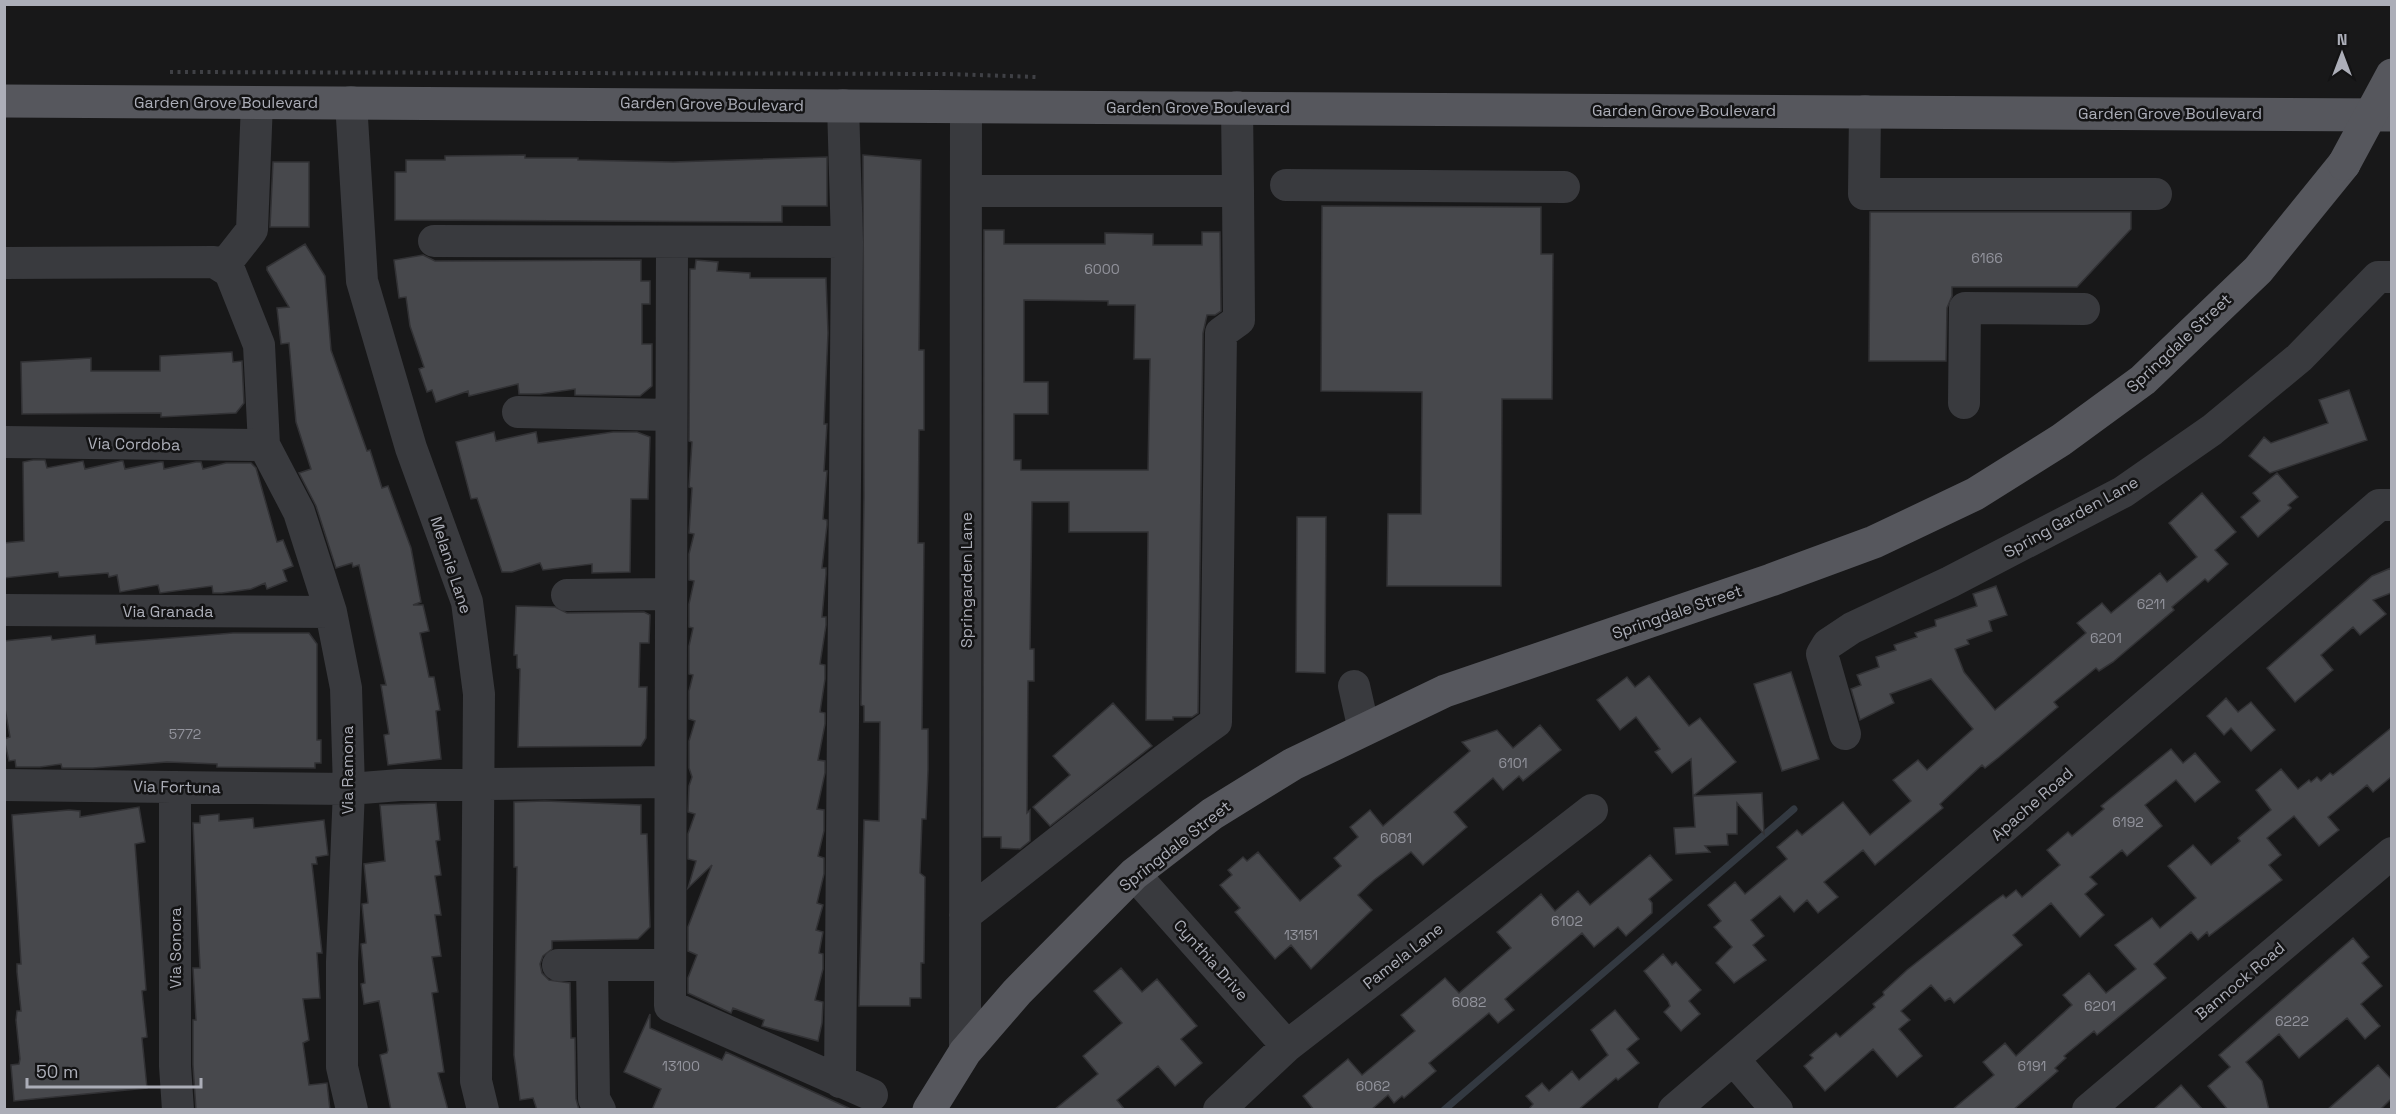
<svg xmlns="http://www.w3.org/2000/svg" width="2396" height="1114" viewBox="0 0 2396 1114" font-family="'Space Grotesk',sans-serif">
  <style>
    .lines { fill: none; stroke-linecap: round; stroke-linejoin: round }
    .stream { stroke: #333941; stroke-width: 7 }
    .building { fill: #47484c; stroke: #323235; stroke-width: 1.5; fill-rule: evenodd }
    .path { stroke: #3f4045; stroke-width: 4; stroke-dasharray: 3 4.5; stroke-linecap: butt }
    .minor { stroke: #393a3e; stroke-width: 32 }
    .major { stroke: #56575d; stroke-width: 33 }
    .major-bridge { stroke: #56575d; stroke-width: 33 }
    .labels { text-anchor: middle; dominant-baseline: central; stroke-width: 5; stroke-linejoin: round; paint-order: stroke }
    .number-label { font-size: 14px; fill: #93949d }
    .street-label { font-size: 16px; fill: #acaeb8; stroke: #131314 }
  </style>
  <rect width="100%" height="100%" fill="#181819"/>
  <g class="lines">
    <path class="stream" d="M1444 1110 1794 809"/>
  </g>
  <path class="building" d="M525 155V158H578V160L673 162 827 157V206H782V222L395 220V172H406V160H445V156Z
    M863 155 921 160 919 350H924V430H919L918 543H924L922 729H928V770L926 819H922L920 873 925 877 924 963H921V998H910V1006H859L864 820 879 821 880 722H864V706L861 705 864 497Z
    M273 162H309V227H270Z
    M1322 206 1541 207V254H1553L1552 399H1502L1501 586H1387L1388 514H1421L1422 392 1321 391Z
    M1870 212H2131V229L2077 287H1952V296L1947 308 1946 361H1869Z
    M984 230H1004V244H1105V233L1153 234V245H1202V232H1220L1221 311 1215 315H1207L1203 333 1198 713 1192 717H1173V720H1146L1148 532H1069V502H1032L1030 649H1034V681H1028L1027 813 1030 810V841L1020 849 1001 848V837H983ZM1024 300 1108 301V305H1135L1134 359H1150L1148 470H1021V460H1014V414H1048V382H1024Z
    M305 244 325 276 331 350 367 451 370 450 382 488 388 486 411 548 421 602 413 605H423L429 631 420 633 429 677H434L440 710 436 711 441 759 388 765 384 735 389 734 381 685H386L359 565 353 567 352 563 336 568 316 506 299 473 311 469 296 422 289 343 281 344 277 308 289 307 267 270V267Z
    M423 255 435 261 641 260V281H650V304H642V344H652V386L640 396H630L575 395V389L540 394H519L518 384 469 396 468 391 436 402 432 390 427 392 419 369 424 367 410 326 406 297 399 298 394 260Z
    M696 260 718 262 717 271 750 273V278H826L828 333 824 424H827L824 471H827L823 519 827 520V525L822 568H826V574L822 617H826V625L820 664 825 665V679L820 712 825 713V724L818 760 825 761V773L817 809 824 810V831L818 856 824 858V874L817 903 823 905 816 930 823 932 819 953 823 954V969L815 1000 823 1002 822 1023 818 1041 762 1026 764 1020 733 1008 731 1013 688 993V978L697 955 688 951V927L712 865 688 888 696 861 688 859V834L695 814 688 812 689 786 692 777 689 768V741L695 721 689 719V691L693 675 689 674V646L693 628 689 627V604L694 581 689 580V554L694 534 689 533 692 488 689 487 692 442 689 441 690 269H695Z
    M232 352 233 362 242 361 244 403 236 413 161 417V413L22 414 21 362 91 358V371H160V356Z
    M2349 390 2367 440 2270 473 2249 456 2264 437 2271 443 2328 423 2319 400Z
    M494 432 496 441 536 432 538 443 613 432H637L650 437 648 499H631L630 572 592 573V564L543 570 540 563 512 572H502L477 498 471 499 456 442Z
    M33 460H45L47 468 83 461 85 469 121 461H123L125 469 160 462H163L164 469 196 462H201L203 469 226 463H251L256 468 277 542 283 540 293 566 283 570 287 581 267 589 265 583 251 589 222 593H213L212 586 160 593 158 585 120 592 117 575 109 577 108 573 59 577 58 572 4 578V543L24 541 23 462Z
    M2277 473 2298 497 2288 505 2291 508 2258 537 2241 517 2260 501 2253 493Z
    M2202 493 2236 532 2215 550 2228 564 2208 582 2205 579 2172 607 2174 610 2113 662 2099 671 2096 668 2054 702 2058 707 1999 757 1985 768 1982 765 1940 804 1943 808 1875 865 1863 850 1824 882 1838 897 1818 913 1807 900 1794 912 1780 896 1751 920 1764 936 1753 945 1766 960 1734 983 1716 963 1732 947 1714 927 1721 921 1708 905 1735 882 1745 894 1787 859 1777 847 1797 830 1802 835 1843 802 1870 835 1911 801 1893 780 1918 760 1927 770 1973 729 1931 679 1890 694 1894 703 1860 720 1851 689 1861 685 1857 675 1879 667 1876 657 1896 650 1894 645 1917 637 1915 633 1936 626 1935 620 1977 606 1973 594 1996 586 2007 615 1989 621 1992 631 1967 640 1969 644 1955 649 1964 672 1995 710 2086 633 2077 623 2102 603 2111 613 2160 573 2167 582 2197 557 2169 523Z
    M1297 517H1326L1325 673 1296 672Z
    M2391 568V593L2373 600 2386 614 2360 635 2353 627 2321 655 2333 670 2295 702 2267 668 2372 576Z
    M516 606 555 607 567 613 644 612 650 615 649 643H640L639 687H647L646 738 641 746 518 747 520 669 517 668V655H514Z
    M233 633H309L317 644V740H321V763H315V768L217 767V764L167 762 93 768H62L61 764 40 767H16L15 760 9 761 4 739 10 737 4 703V641L51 636 52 640 95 635 96 644Z
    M1791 672 1819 759 1782 771 1754 684Z
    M1649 676 1689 726 1700 718 1736 762 1693 796 1691 759 1672 773 1655 752 1660 749 1636 717 1620 730 1597 700 1627 677 1635 687Z
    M2226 698 2238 712 2251 702 2275 730 2251 751 2231 728 2224 735 2207 716Z
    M1113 703 1152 746 1050 826 1033 807 1070 775 1053 756Z
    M1540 725 1561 750 1523 781 1519 776 1503 790 1493 778 1454 812 1467 827 1423 865 1411 852 1374 880 1358 895 1372 910 1311 969 1291 945 1275 959 1235 912 1240 908 1220 885 1232 875 1228 870 1243 857 1247 861 1258 852 1300 901 1341 866 1334 858 1358 837 1350 827 1370 810 1383 826 1470 751 1462 742 1497 730 1513 748Z
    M2391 728V777L2373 792 2367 785 2328 817 2339 830 2319 846 2294 816 2267 838 2281 855 2269 865 2282 880 2209 936 2207 932 2198 940 2191 932 2154 964 2166 978 2097 1035 2094 1031 2064 1056 2066 1058 2055 1068 2058 1071 2013 1110H1952L1994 1075 1983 1062 2005 1043 2016 1056 2072 1005 2063 995 2089 973 2106 993 2136 969 2115 945 2152 918 2160 928 2196 898 2168 866 2193 845 2211 865 2240 841 2238 838 2271 810 2256 790 2281 769 2298 789 2309 780 2311 782 2317 777 2321 781 2330 773 2333 775Z
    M2171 749 2183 763 2195 753 2220 782 2195 802 2176 780 2145 805 2162 826 2127 856 2122 850 2090 877 2097 884 2085 894 2104 915 2080 937 2051 903 2013 935 2022 945 1954 1003 1950 998 1945 1001 1931 985 1901 1011 1910 1020 1899 1029 1922 1056 1897 1077 1873 1049 1825 1091 1804 1066 1813 1058 1810 1055 1836 1033 1840 1037 1875 1007 1873 1004 1884 995 1883 992 1907 970 1989 905 2003 895 2006 898 2016 890 2022 897 2060 865 2047 850 2068 832 2072 836 2104 809 2101 806Z
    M1762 793 1764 834 1737 803V834H1727L1728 845 1705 846 1710 852 1676 854 1674 828 1695 827 1693 796Z
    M545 801 641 805V834H647L650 927 638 939 552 941V949L543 956 540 964 542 973 549 980 570 983 571 1038H575L576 1099 579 1110H537L533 1098 520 1100 514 1055 517 867H514V802Z
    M436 803 440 840 436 841 441 875 435 876 441 915H435L441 956 432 957 438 992 432 993 444 1072 438 1073 448 1110H391L380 1055 387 1053 388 1050 379 1001 364 1004 361 984 365 983 361 944 366 943 362 904 368 903 364 864 385 861 380 805Z
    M139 807 145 842 135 844 146 990 142 991 147 1037 142 1038 147 1088 14 1101 11 1065 19 1064 20 1059 16 1020 17 1011H21L17 972V964H21L12 815 69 810 80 811V817Z
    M219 814V821L253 818 254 828 324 820 328 855 316 857 317 864H312L322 953H317L320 998 303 999 309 1040 303 1043 309 1085 327 1083 330 1110H196L193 1065V1020H196L193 968H200L193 823H200V816Z
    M1650 855 1672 880 1649 899 1652 903V913L1626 936 1618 927 1594 947 1582 933 1505 999 1514 1010 1498 1023 1489 1013 1429 1063 1436 1071 1404 1098 1402 1096 1394 1103 1388 1095 1371 1110H1314L1303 1096 1348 1059 1362 1075 1415 1031 1401 1015 1445 978 1459 993 1511 948 1497 932 1541 894 1555 911 1578 891 1590 905Z
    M2353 938 2369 957 2362 963 2382 986 2361 1004 2380 1026 2365 1039 2347 1018 2299 1058 2279 1034 2246 1062 2262 1081 2269 1110H2228L2208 1086 2230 1067 2219 1055Z
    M1663 954 1672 965 1676 962 1701 990 1689 1001 1700 1014 1681 1031 1664 1012 1670 1006 1668 1001 1644 971Z
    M1121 968 1142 992 1157 979 1197 1026 1181 1039 1202 1063 1175 1086 1158 1066 1117 1100 1125 1110H1054L1098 1074 1083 1056 1122 1023 1094 991Z
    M1615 1010 1639 1039 1627 1049 1639 1063 1618 1080 1616 1078 1578 1110H1528L1533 1104 1526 1096 1542 1083 1549 1091 1572 1071 1579 1080 1608 1055 1591 1030Z
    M650 1014V1028L722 1060 726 1052 853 1110H652L661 1089 624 1072Z
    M2378 1065 2391 1079V1099L2380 1110H2327Z
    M2181 1085 2203 1110H2153Z"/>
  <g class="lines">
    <path class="path" d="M170 72 948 74 1036 77"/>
    <path class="minor" d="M351 102 362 281 411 448 467 602 479 694 476 1081 483 1110
      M843 105 847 242
      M1865 111 1864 194H2156
      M1286 185 1564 187
      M966 191H1238L1237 107
      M434 241 847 242 840 1082
      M672 242 670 1006 872 1095
      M4 263 214 262 230 272 259 345 264 445 299 512 331 612 346 688 349 789 342 962V1067L352 1110
      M223 267 252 230 257 102
      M1964 403 1965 308 2084 309
      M518 412 671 415
      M4 442 264 445
      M567 595 671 594
      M4 610 331 612
      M1354 686 1364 730
      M1845 734 1822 654 1828 644 1852 628 1950 582 2123 492 2212 430 2299 358 2378 277H2392
      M4 785 349 789 400 785 670 782
      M175 787V1066L178 1110
      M1134 874 1287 1046
      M965 915C1049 850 1130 783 1216 722L1221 333 1239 320 1238 191
      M558 965H670
      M592 965 594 1099 600 1110
      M965 1052 966 107
      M1734 1060 1777 1110
      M1219 1110 1287 1046 1592 810
      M1674 1110 2379 505H2392
      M2088 1110 2392 853"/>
    <path class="major" d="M4 101 2392 115
      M929 1110 965 1052 1017 992 1134 874 1212 814 1293 764 1445 691 1771 580 1874 542 1975 494 2061 440 2143 380 2258 270 2344 164"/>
    <path class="major-bridge" d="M2344 164 2392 75"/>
  </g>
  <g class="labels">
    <g class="number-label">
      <text x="1987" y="258">6166</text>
      <text x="1102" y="269">6000</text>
      <text x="2151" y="604">6211</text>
      <text x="2106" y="638">6201</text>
      <text x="185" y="734">5772</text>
      <text x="1513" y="763">6101</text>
      <text x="2128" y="822">6192</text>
      <text x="1396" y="838">6081</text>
      <text x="1567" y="921">6102</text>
      <text x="1301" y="935">13151</text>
      <text x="1469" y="1002">6082</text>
      <text x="2100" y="1006">6201</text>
      <text x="2292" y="1021">6222</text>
      <text x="681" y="1066">13100</text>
      <text x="2032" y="1066">6191</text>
      <text x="1373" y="1086">6062</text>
    </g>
    <g class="street-label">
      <text x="226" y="102">Garden Grove Boulevard</text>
      <text transform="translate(712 104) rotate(1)">Garden Grove Boulevard</text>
      <text x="1198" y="107">Garden Grove Boulevard</text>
      <text x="1684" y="110">Garden Grove Boulevard</text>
      <text x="2170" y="113">Garden Grove Boulevard</text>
      <text transform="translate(2179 343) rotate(-43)">Springdale Street</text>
      <text transform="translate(134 444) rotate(1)">Via Cordoba</text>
      <text transform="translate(2071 517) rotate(-29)">Spring Garden Lane</text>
      <text transform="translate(451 565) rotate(72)">Melanie Lane</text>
      <text transform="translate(966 580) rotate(-90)">Springarden Lane</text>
      <text x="168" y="611">Via Granada</text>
      <text transform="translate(1677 612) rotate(-19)">Springdale Street</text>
      <text transform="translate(347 770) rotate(-90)">Via Ramona</text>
      <text transform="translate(177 787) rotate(1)">Via Fortuna</text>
      <text transform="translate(2032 804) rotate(-41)">Apache Road</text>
      <text transform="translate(1175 846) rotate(-38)">Springdale Street</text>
      <text transform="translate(175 948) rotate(-90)">Via Sonora</text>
      <text transform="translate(1403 956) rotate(-38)">Pamela Lane</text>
      <text transform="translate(1211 960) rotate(48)">Cynthia Drive</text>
      <text transform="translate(2240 981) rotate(-40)">Bannock Road</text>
    </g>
  </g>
  <rect width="2396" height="1114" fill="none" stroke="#acaeb8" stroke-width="12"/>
  <g transform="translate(2342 54)" stroke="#131314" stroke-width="4.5" paint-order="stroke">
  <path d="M0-4.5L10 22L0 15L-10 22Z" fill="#acaeb8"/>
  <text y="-9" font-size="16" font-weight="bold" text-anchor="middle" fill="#acaeb8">N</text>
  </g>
  <path d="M27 1078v9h174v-9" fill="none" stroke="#acaeb8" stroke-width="3"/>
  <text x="36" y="1078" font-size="18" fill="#acaeb8" stroke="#131314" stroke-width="4.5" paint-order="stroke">50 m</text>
</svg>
